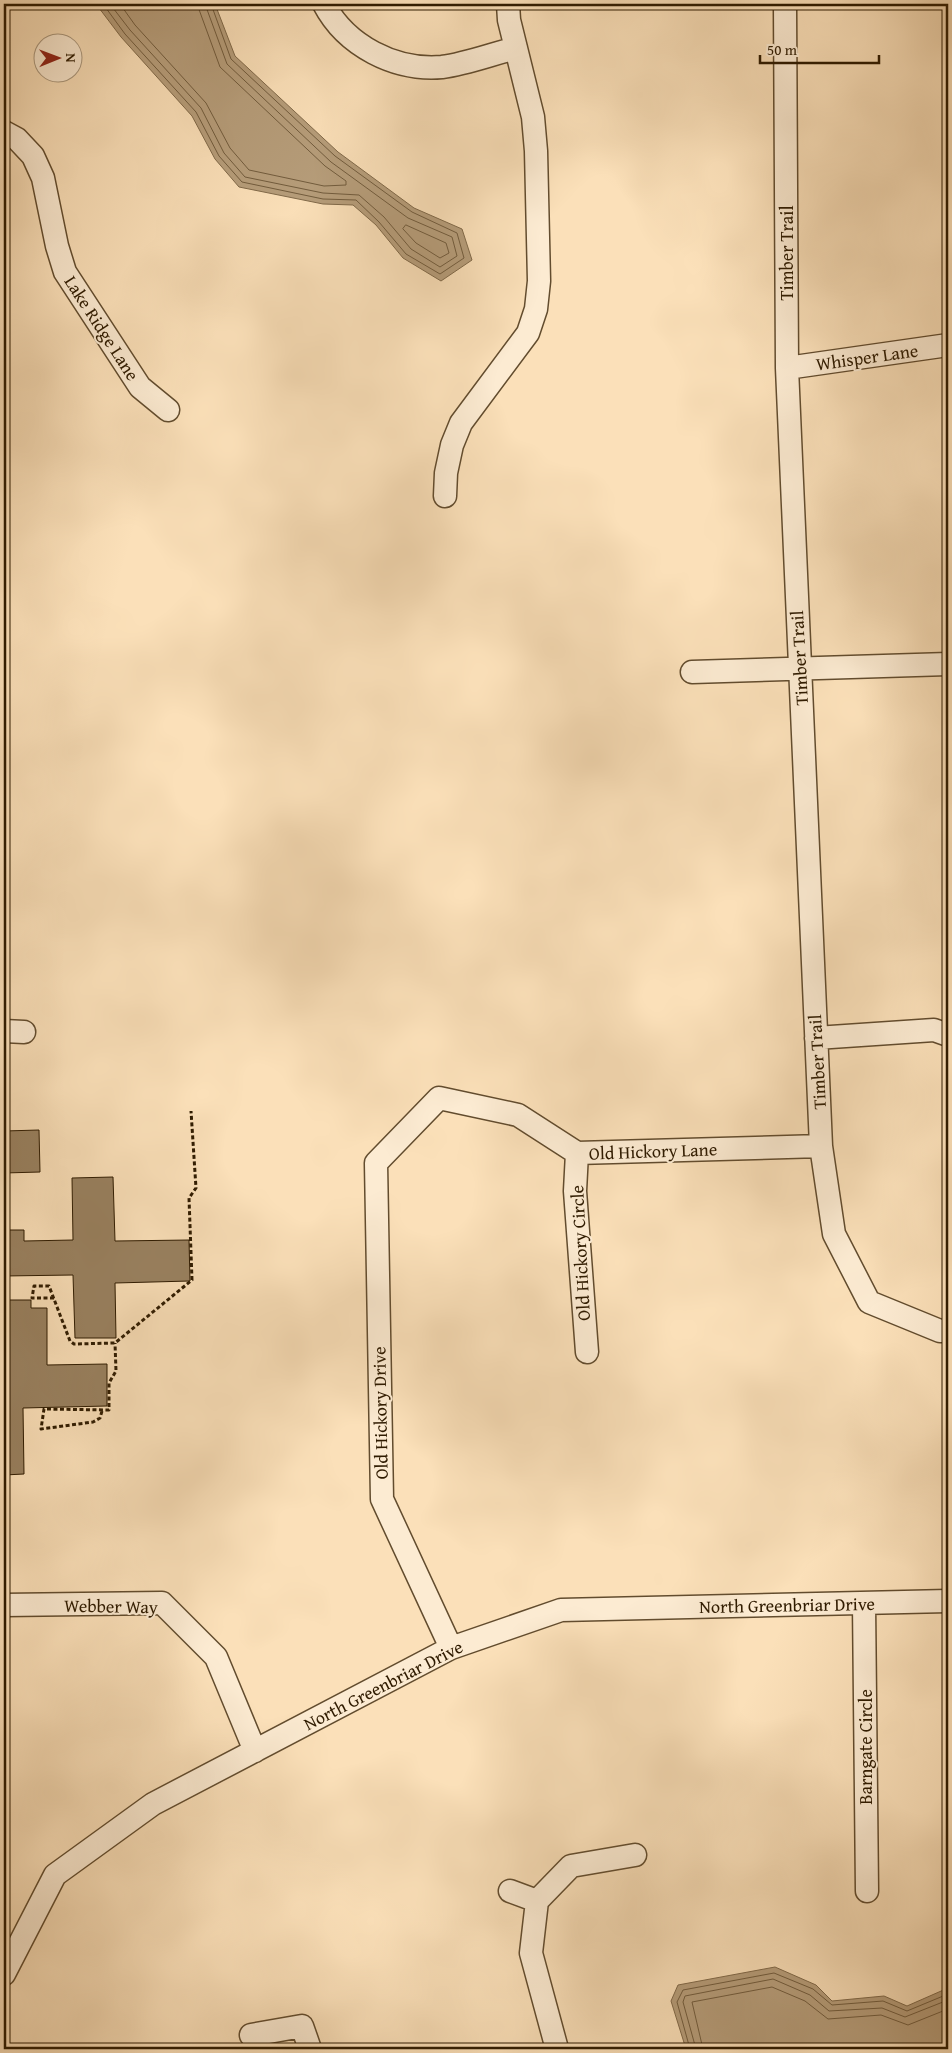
<svg xmlns="http://www.w3.org/2000/svg" width="952" height="2053" viewBox="0 0 952 2053" font-family="'Gentium Book Plus',serif">
  <style>
    .water { fill: #b69d7a; stroke: #806949 }
    .lines { fill: none; stroke-linecap: round; stroke-linejoin: round }
    .shore { stroke: #725c3d; stroke-width: 1 }
    .building { fill: #998160; stroke: #2f1b00 }
    .minor-casing { stroke: #624c2e; stroke-width: 25 }
    .path { stroke: #2f1b00; stroke-width: 3; stroke-dasharray: 4 2.5; stroke-linecap: butt }
    .minor { stroke: #fcebd2; stroke-width: 22 }
    .labels { text-anchor: middle; dominant-baseline: central; stroke-width: 4; stroke-linejoin: round; paint-order: stroke }
    .street-label { font-size: 18px; fill: #2f1b00; stroke: #fcebd2 }
  </style>
  <rect width="100%" height="100%" fill="#fbe0b9"/>
  <filter id="stains"><feTurbulence type="fractalNoise" baseFrequency=".004" numOctaves="4"/><feColorMatrix values="0 0 0 0 .2 0 0 0 0 .09 0 0 0 0 .02 0 0 0 .5 -.17"/></filter>
  <radialGradient id="worn" r=".72"><stop offset=".6" stop-color="#630" stop-opacity="0"/><stop offset="1" stop-color="#630" stop-opacity=".3"/></radialGradient>
  <path class="water" d="M96 4H215L235 56 338 152 414 208 462 229 472 260 441 281 403 258 376 225 353 205 323 204 239 187 215 159 192 116 121 37Z
    M775 1967 816 1985 832 2001 884 1996 907 2006 948 1988V2049H686L671 2001 678 1985Z"/>
  <g class="lines">
    <path class="shore" d="M103 4 125 34 196 112 219 156 242 182 323 199 356 200 379 222 406 254 440 274 464 258 457 233 412 212 335 156 231 59 211 4
      M110 4 130 30 201 108 224 153 245 177 323 193 359 195 384 217 411 249 440 267 457 256 452 237 408 218 331 162 227 64 205 4
      M120 4 135 25 206 103 230 148 249 170 324 186 346 185V181L325 166 220 67 197 4
      M406 225 446 243 449 253 440 258 416 243 403 229Z
      M690 2049 677 2002 683 1990 774 1973 813 1989 832 2005 883 2001 907 2011 948 1994
      M696 2049 683 2002 685 1996 773 1979 810 1995 829 2011 882 2008 905 2017 948 2000
      M703 2049 692 2002 772 1987 805 2001 828 2019 881 2015 908 2025 948 2009"/>
  </g>
  <path class="building" d="M39 1130 40 1172 4 1173V1131Z
    M113 1177 115 1241 189 1240 190 1281 115 1283 116 1338H75L73 1275 4 1276V1242L8 1241V1230H24V1241L73 1240 72 1178Z
    M4 1300H31V1308H47V1365L107 1364V1406L23 1408 24 1474 4 1475Z"/>
  <g class="lines">
    <g class="minor-casing">
      <path id="minor" d="M324 4C346 46 395 71 442 67 466 64 492 54 516 48
        M785 4 787 368 821 1146 834 1234 869 1302 940 1331H948
        M4 132 17 139 33 156 43 178 57 246 65 272 140 387 168 410
        M787 368 948 345
        M445 496 446 473 452 445 461 423 528 333 536 309 539 281 536 151 533 117 509 20 508 4
        M692 672 948 664
        M4 1031 24 1032
        M816 1038 934 1030 948 1035
        M577 1153 575 1191 587 1352
        M864 1603 867 1891
        M4 1605 162 1603 216 1657 255 1751
        M451 1648 382 1499 376 1163 439 1098 518 1115 577 1153 821 1146
        M510 1891 537 1901 571 1866 635 1855
        M537 1901 531 1953 557 2049
        M4 1974 55 1875 153 1804 451 1648 561 1610 948 1601
        M251 2035 302 2026 310 2049"/>
    </g>
    <path class="path" d="M54 1298H32L34 1286H49L70 1341 74 1344 115 1343 192 1280 189 1198 196 1188 191 1111
      M102 1411 100 1418 93 1422 41 1429 44 1409 109 1410V1383L116 1371 115 1343"/>
    <use href="#minor" class="minor"/>
  </g>
  <g class="labels">
    <g class="street-label">
      <text transform="translate(786 253) rotate(-90)">Timber Trail</text>
      <text transform="translate(102 328) rotate(57)">Lake Ridge Lane</text>
      <text transform="translate(867 357) rotate(-8)">Whisper Lane</text>
      <text transform="translate(799 658) rotate(-93)">Timber Trail</text>
      <text transform="translate(817 1062) rotate(-93)">Timber Trail</text>
      <text transform="translate(653 1151) rotate(-2)">Old Hickory Lane</text>
      <text transform="translate(580 1253) rotate(-93)">Old Hickory Circle</text>
      <text transform="translate(380 1413) rotate(-91)">Old Hickory Drive</text>
      <text transform="translate(787 1605) rotate(-1)">North Greenbriar Drive</text>
      <text transform="translate(111 1606) rotate(1)">Webber Way</text>
      <text transform="translate(383 1685) rotate(-27)">North Greenbriar Drive</text>
      <text transform="translate(865 1747) rotate(-90)">Barngate Circle</text>
    </g>
  </g>
  <rect width="952" height="2053" fill="none" stroke="#fbe0b9" stroke-width="20"/>
  <rect x="5" y="5" width="942" height="2043" fill="none" stroke="#2f1b00" stroke-width="2.5"/>
  <rect x="10" y="10" width="932" height="2033" fill="none" stroke="#2f1b00"/>
  <g transform="translate(58 58) rotate(89)"><circle r="24" fill="#fcebd2" stroke="#aa987e"/>
  <path d="M0-4L9 19L0 12L-9 19Z" fill="#8f2418"/>
  <text y="-8" font-size="14" font-weight="bold" text-anchor="middle" fill="#2f1b00">N</text>
  </g>
  <path d="M760 55v8h119v-8" fill="none" stroke="#2f1b00" stroke-width="2.5"/>
  <text x="767" y="55" font-size="15" fill="#2f1b00" stroke="#fcebd2" stroke-width="4" paint-order="stroke">50 m</text>
  <rect width="100%" height="100%" filter="url(#stains)"/>
  <rect width="100%" height="100%" fill="url(#worn)"/>
</svg>
